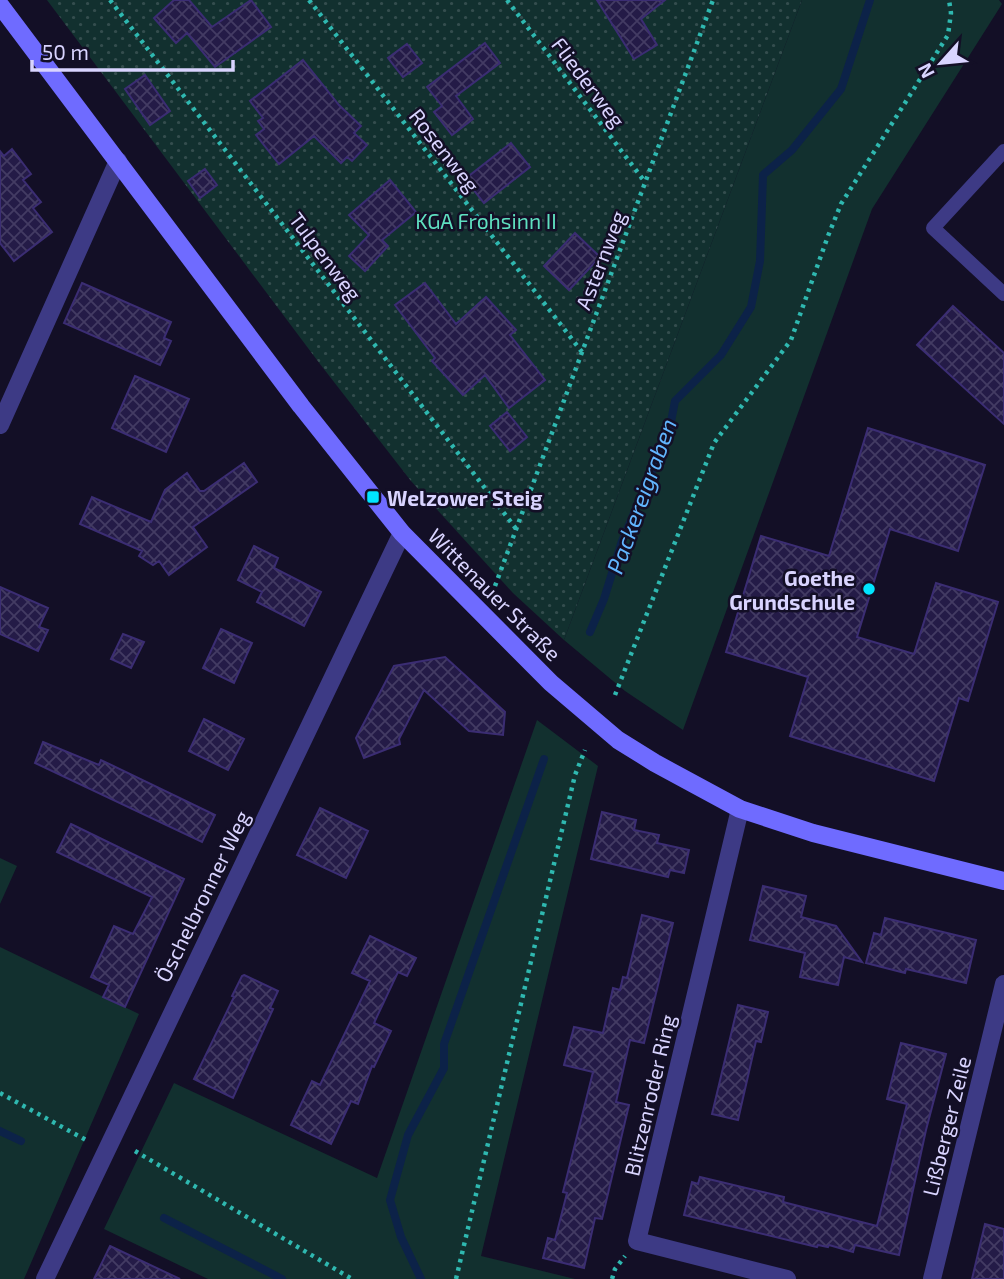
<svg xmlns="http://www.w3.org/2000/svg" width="1004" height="1279" viewBox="0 0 1004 1279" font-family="'Exo 2',sans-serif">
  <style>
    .grass { fill: url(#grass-dots) }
    .park { fill: #12302f }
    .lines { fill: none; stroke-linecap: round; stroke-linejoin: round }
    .stream { stroke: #0c2248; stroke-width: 8 }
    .building { fill: url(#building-cross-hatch); stroke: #3b2d73; stroke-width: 2 }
    .path { stroke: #2fb8b0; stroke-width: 4.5; stroke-dasharray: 3.5 5; stroke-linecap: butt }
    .lane { stroke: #3d3a85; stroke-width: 14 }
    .street { stroke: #3d3a85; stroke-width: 18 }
    .secondary { stroke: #6f6bff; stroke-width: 18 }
    .poi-dot { fill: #00e5ff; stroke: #130f26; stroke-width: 2.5 }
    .labels { text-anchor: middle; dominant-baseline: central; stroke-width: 5; stroke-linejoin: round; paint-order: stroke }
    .street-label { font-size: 21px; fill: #d9d4ff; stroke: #130f26 }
    .park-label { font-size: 21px; fill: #5fe0c0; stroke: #130f26 }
    .poi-label { font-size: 21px; font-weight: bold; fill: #d9d4ff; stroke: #130f26; text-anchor: start }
    .water-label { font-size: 23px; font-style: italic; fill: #62b6ff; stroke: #130f26 }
  </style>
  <defs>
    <pattern id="grass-dots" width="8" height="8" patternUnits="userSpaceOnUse" patternTransform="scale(1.75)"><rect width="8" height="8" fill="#12302f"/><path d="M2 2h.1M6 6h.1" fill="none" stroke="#344d4e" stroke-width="1.8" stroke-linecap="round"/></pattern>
    <pattern id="building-cross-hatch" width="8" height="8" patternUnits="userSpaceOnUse" patternTransform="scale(1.75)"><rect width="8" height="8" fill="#241b47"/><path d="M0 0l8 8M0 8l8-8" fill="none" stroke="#433b63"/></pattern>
  </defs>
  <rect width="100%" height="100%" fill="#130f26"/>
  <path class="grass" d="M47 0H802L564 640 513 593 411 481 320 364Z"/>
  <path class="park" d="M802 0H999L1002 4 872 209 683 730 625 691 564 640Z
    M537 720 598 766 481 1256 575 1279H208L104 1229 174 1083 377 1178Z
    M0 858 17 866 0 904Z
    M0 947 139 1014 24 1279H0Z"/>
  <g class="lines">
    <path class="stream" d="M590 632 604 599 622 541 669 432 675 401 721 355 751 307 760 261 763 175 792 150 841 89 870 0
      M0 1131 21 1141
      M164 1218 282 1279
      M421 1279 401 1237 390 1200 408 1135 444 1068V1044L544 759"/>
  </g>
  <path class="building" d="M174 0H189L212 27 251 0 271 27 215 67 187 33 176 43 154 18Z
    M597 0H665L641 19 657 45 634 59Z
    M485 43 500 63 456 96 473 119 452 135 434 112 442 106 427 87Z
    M407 44 422 63 403 77 388 58Z
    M303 60 339 105 361 126 354 133 367 145 352 161 347 157 341 163 314 136 279 164 256 135 264 129 258 121 263 118 250 101Z
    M145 75 170 111 150 125 125 89Z
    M511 143 530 167 484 203 465 179Z
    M12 149 31 174 23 180 41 202 33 208 52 232 14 261 0 243V151L4 156Z
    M205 169 217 185 200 198 188 181Z
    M390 180 416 212 382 240 388 246 365 271 349 256 369 235 349 215Z
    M575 233 600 257 569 290 544 266Z
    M82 283 171 322 164 338 171 341 160 365 64 323Z
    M425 283 456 324 486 297 516 330 510 335 545 380 509 408 485 375 463 395 432 361 435 358 395 305Z
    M953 306 1004 353V424L917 345Z
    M135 376 189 399 166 452 112 428Z
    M507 412 527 437 510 451 490 426Z
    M868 428 985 465 958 551 890 529 857 637 914 654 936 583 998 602 968 701 959 698 934 781 790 736 808 677 726 652 761 536 829 556Z
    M244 463 257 482 193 527 207 547 169 575 159 561 153 565 139 556 142 551 80 524 92 497 151 522 165 490 187 473 200 491H204Z
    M254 546 278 558 274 568 321 592 304 626 257 602 262 592 238 580Z
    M0 587 48 608 39 627 48 630 38 651 0 634Z
    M221 629 252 643 234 683 203 668Z
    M123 634 144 642 131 668 111 659Z
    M445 657 505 712 503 735 469 731 424 690 399 739 400 744 364 758 356 738 394 666Z
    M204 719 244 739 228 770 189 751Z
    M43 742 99 765 101 760 215 815 202 842 35 763Z
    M320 808 368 831 346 878 297 855Z
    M602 812 636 820 634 830 659 835 657 843 689 850 684 873 670 870 668 877 591 859Z
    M71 824 184 879 125 1007 103 997 109 985 91 977 114 926 133 934 152 897 57 852Z
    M763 886 806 896 801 917 836 926 862 962 844 957 838 985 800 977 805 953 750 940Z
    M642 915 673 923 644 1043 630 1040 616 1102 629 1105 602 1219 595 1218 584 1268 543 1258 548 1238 555 1240 567 1193 563 1192 593 1072 564 1065 574 1027 603 1033 613 988 620 990 623 977 627 978Z
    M885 918 976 940 966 983 906 969 905 973 866 963 874 933 881 935Z
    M370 936 416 958 407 976 398 972 374 1023 391 1031 374 1067 372 1066 358 1104 351 1101 331 1144 291 1125 312 1081 320 1085 370 981 352 973Z
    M244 975 278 991 270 1008 273 1009 233 1098 194 1079 234 997 232 996 242 976Z
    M738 1005 768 1012 761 1042 756 1041 738 1120 712 1114Z
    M901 1043 946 1054 926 1130 899 1255 855 1245 853 1252 829 1245 828 1247 818 1245 817 1247 684 1215 692 1182 698 1184 700 1177 784 1197 783 1202 877 1226 907 1104 887 1099Z
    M985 1224 1004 1229V1279H972Z
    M110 1246 180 1279H94Z"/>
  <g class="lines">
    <path class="path" d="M110 0 517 530
      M309 0 582 352
      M507 0 645 182
      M495 586 713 0
      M615 695 714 443 791 340 828 236 841 204 948 35 951 13 949 0
      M0 1093 86 1140
      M135 1151 352 1279
      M456 1279 575 775 585 750
      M612 1279 615 1269 625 1256"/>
    <path class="lane" d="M1004 151 933 228 1004 294"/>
    <path class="street" d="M0 425 118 161
      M740 809 637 1241 787 1279
      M45 1279 402 533
      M932 1279 1004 984"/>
    <path class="secondary" d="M0 5 301 406 402 533 551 683 618 740 655 763 740 809 813 833 1004 881"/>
  </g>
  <g class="poi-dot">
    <rect x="366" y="490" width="14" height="14" rx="3.5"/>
    <circle cx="869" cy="589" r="7"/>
  </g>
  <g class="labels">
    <g class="street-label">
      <text transform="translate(589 82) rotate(53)">Fliederweg</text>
      <text transform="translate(445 150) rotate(52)">Rosenweg</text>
      <text transform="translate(326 256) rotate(53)">Tulpenweg</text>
      <text transform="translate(600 260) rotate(-69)">Asternweg</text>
      <text transform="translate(495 594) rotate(45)">Wittenauer Straße</text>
      <text transform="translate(202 896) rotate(-64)">Öschelbronner Weg</text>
      <text transform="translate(649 1095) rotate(-77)">Blitzenroder Ring</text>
      <text transform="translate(946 1126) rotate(-76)">Lißberger Zeile</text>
    </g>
    <g class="park-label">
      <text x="486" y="220">KGA Frohsinn II</text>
    </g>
    <g class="poi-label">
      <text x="387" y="497">Welzower Steig</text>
      <text x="855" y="577" text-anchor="end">Goethe<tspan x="855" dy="24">Grundschule</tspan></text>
    </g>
    <g class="water-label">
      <text transform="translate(641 496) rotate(-70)">Packereigraben</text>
    </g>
  </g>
  <g transform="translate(941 63) rotate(243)" stroke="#130f26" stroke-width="5" paint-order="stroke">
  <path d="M0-5L12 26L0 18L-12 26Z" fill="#d9d4ff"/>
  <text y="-10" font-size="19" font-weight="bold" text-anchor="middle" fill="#d9d4ff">N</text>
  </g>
  <path d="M32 60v10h201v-10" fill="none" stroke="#d9d4ff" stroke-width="3.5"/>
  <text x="42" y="60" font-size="21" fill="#d9d4ff" stroke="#130f26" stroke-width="5" paint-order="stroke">50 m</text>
</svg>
